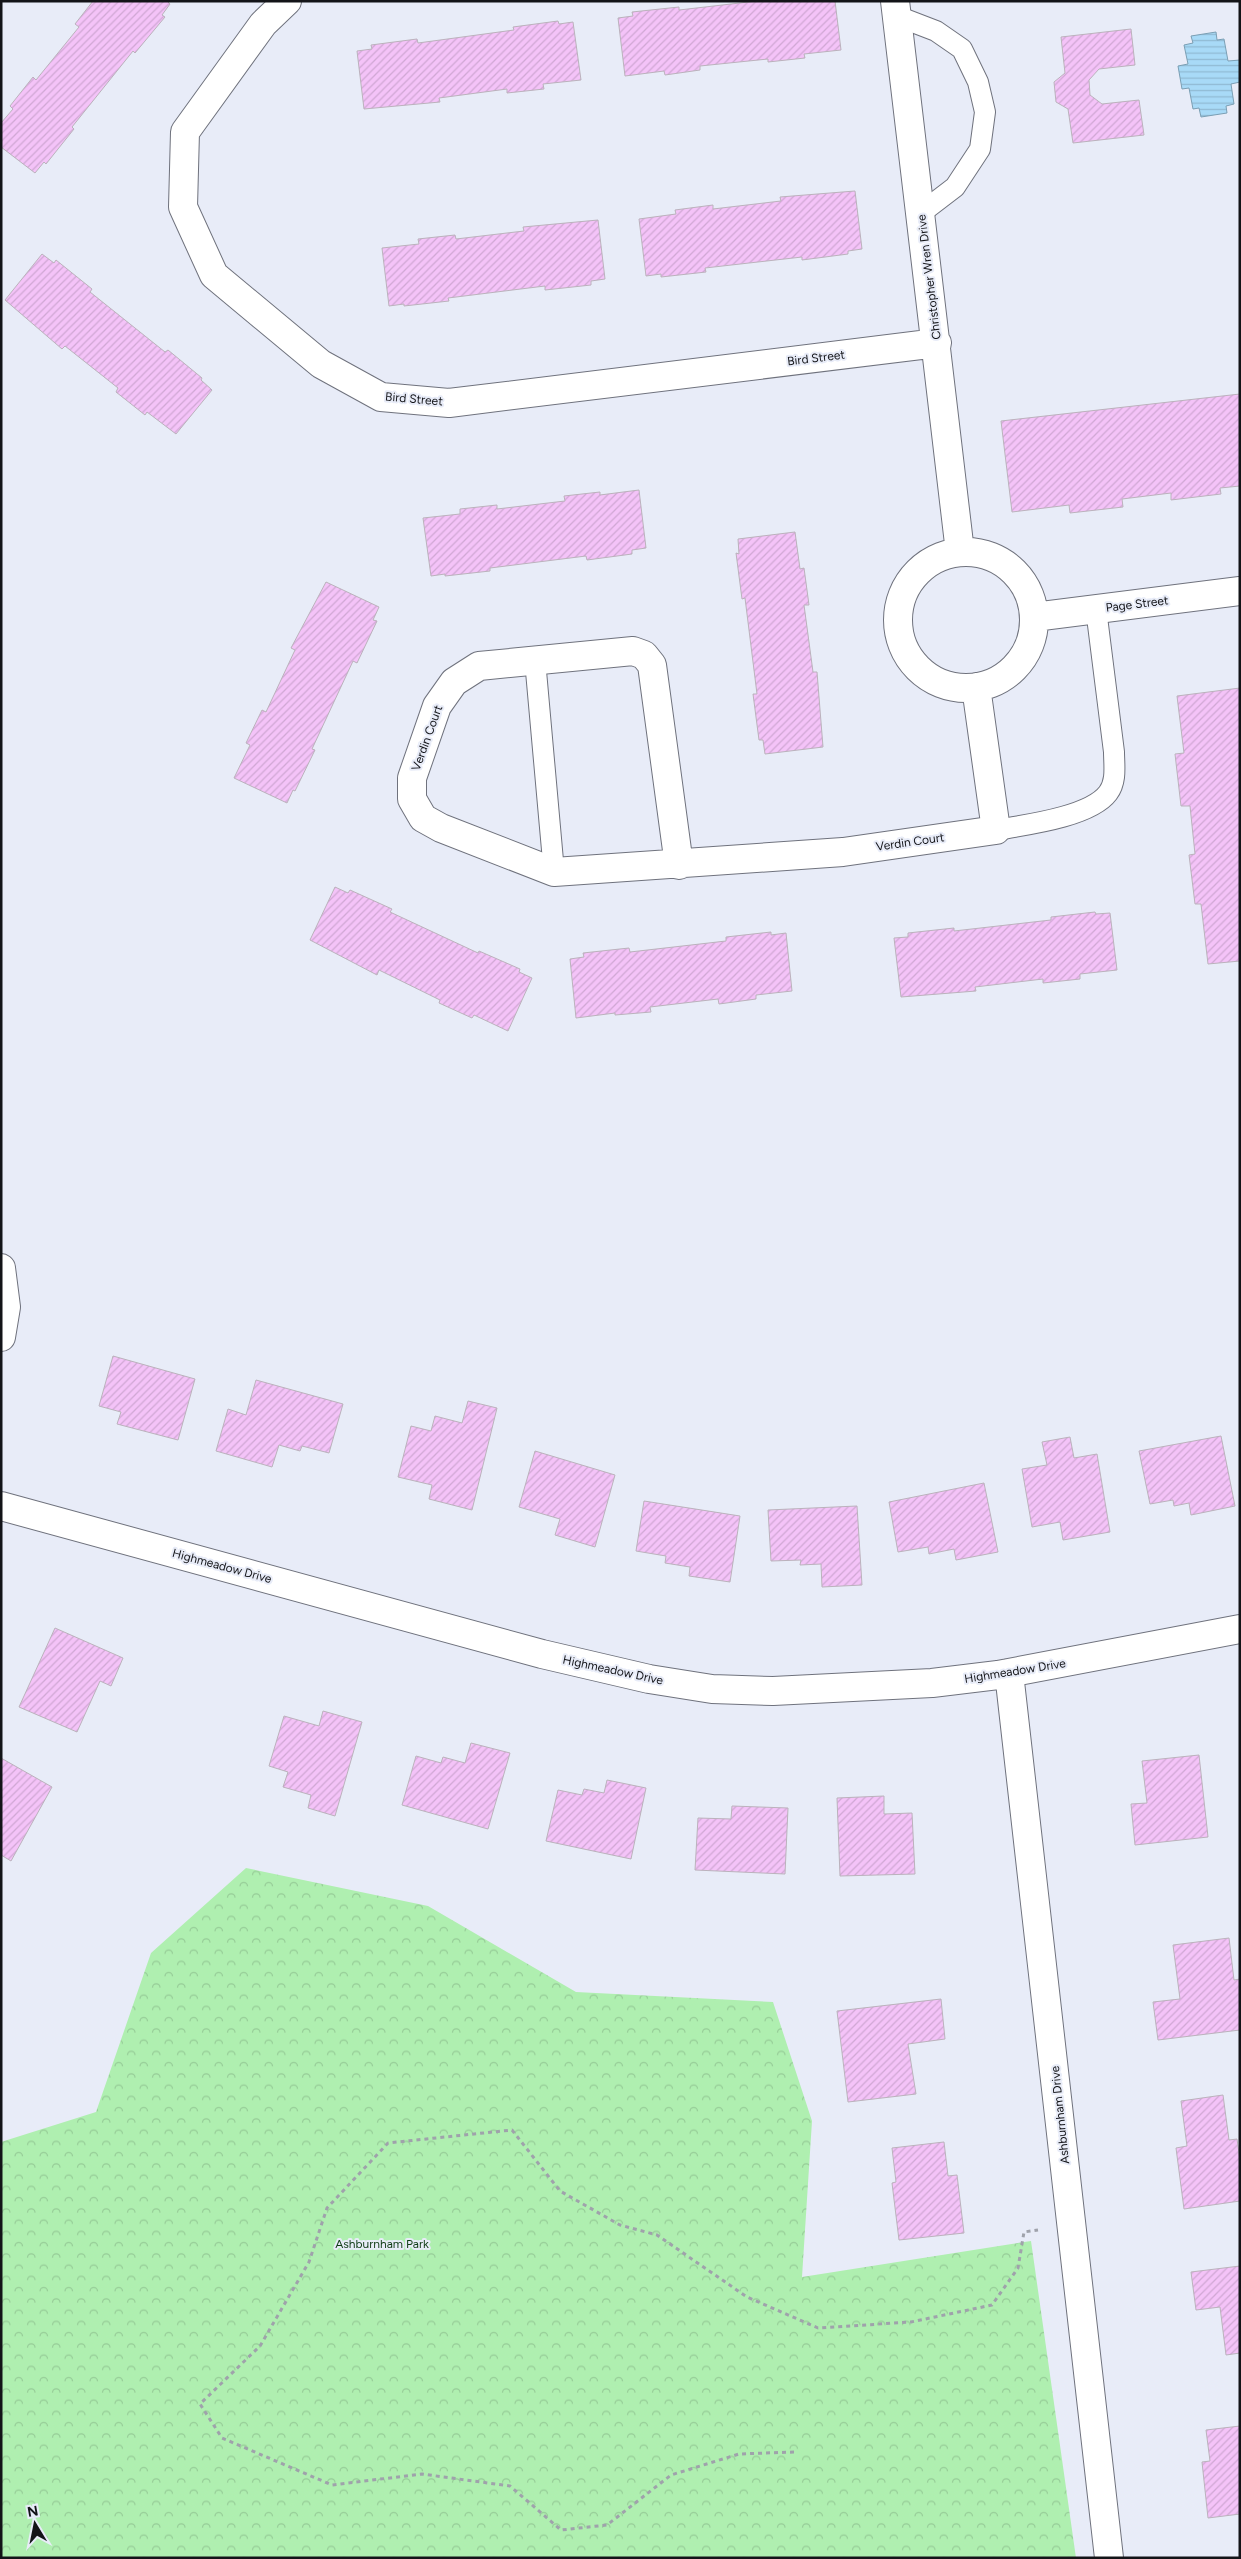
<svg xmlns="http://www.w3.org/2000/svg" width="1241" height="2559" viewBox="0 0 1241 2559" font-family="Figtree,sans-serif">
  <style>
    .forest { fill: url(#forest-crowns) }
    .water { fill: url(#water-rules); stroke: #7b9fb4 }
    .building { fill: url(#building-hatch); stroke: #bbb2bc }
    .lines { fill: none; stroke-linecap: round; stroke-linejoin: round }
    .service-casing { stroke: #6f727d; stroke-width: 22 }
    .minor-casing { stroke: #6f727d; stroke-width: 30 }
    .path { stroke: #9fa2ab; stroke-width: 3; stroke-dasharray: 4 4; stroke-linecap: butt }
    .service { stroke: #fff; stroke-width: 20 }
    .minor { stroke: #fff; stroke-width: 28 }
    .labels { text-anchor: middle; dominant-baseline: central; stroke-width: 4; stroke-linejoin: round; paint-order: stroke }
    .street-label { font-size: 12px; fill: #131418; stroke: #e8ecf8 }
    .park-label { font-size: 12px; fill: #103d15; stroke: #e8ecf8 }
  </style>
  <defs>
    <pattern id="forest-crowns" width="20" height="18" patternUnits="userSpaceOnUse" patternTransform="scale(1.25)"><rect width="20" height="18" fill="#afefb0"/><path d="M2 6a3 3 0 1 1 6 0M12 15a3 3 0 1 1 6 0" fill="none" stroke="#96cc97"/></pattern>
    <pattern id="water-rules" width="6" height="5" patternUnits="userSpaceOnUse" patternTransform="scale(1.25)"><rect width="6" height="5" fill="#a8daf7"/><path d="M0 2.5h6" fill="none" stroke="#90bad3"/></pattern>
    <pattern id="building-hatch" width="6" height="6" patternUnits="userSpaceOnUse" patternTransform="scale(1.25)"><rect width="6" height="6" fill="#f4c3f8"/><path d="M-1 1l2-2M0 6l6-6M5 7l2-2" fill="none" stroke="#d0a7d4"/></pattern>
  </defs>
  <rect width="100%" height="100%" fill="#e8ecf8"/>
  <path class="forest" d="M246 1868 428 1906 576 1992 773 2002 812 2121 802 2277 1031 2241 1076 2558H1V2142L96 2112 151 1953Z"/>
  <path class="water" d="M1216 32 1217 40 1224 39 1228 61 1240 60V82L1231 84 1234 104 1226 106 1227 113 1201 117 1199 108 1193 109 1189 88 1182 89 1178 66 1188 64 1184 45 1193 43 1191 36Z"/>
  <path class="building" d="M93 1H167L170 4 162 15 165 17 135 53 133 51 72 127 74 129 46 164 44 162 35 173 1 147V123L13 109 10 106 33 77 36 80 79 27 75 24Z
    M757 1H835L841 50 804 54 805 58 768 62V59L700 66V70L665 75 664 71 625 76 618 18 633 16 632 12 679 7V10Z
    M558 21 559 24 573 22 581 80 543 84 544 89 507 93V89L439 98 440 102 364 109 357 51 372 49 371 45 417 39 418 43 514 30 513 27Z
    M1131 29 1135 65 1099 69 1089 80 1090 95 1102 104 1139 100 1144 135 1073 143 1068 109 1056 102 1054 82 1065 73 1061 37Z
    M855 191 862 249 848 251V254L802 260V257L705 268 706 272 661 277V274L646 276 639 219 676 214 675 210 713 205V209L781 201 780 197Z
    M598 220 605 279 591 281V285L545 290V286L448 298 449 301 404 306V304L389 306 382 248 419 244 418 239 455 235 456 239 524 231 523 227Z
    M42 254 54 263 56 260 92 289 90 292 165 352 168 350 202 378 201 380 212 390 176 434 147 412 145 415 116 392 118 388 65 346 62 349 5 300Z
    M1240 394V486L1220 488 1221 494 1171 500V493L1122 499 1123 507 1070 513 1069 505 1012 512 1001 421Z
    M639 490 646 548 632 550V554L587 560 586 556 490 568V571L445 576V574L431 576 423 518 460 514V509L497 505V509L565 501 564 496 600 492V495Z
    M795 532 800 569 804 568 809 605H804L813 672H817L823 747 765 754 763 740H759L753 694H757L745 598 742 599 736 553 739 554 738 539Z
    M326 582 379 607 373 620 377 621 357 663 353 661 312 749 315 750 295 791 293 790 287 803 234 778 250 745 246 743 262 710 266 712 295 650 291 648Z
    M1240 688V961L1208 964 1201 904H1195L1189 855 1195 854 1190 806H1181L1175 754 1184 753 1177 696Z
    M335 887 348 893 350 890 392 909 390 912 478 953 479 951 520 969 519 972 532 978 508 1031 474 1015 472 1018 439 1003 440 1000 379 970 377 975 310 940Z
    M1095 912 1096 914 1110 913 1117 970 1080 974V979L1043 983V979L975 987 976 991 901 997 894 938 908 937V933L954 928V931L1051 920V917Z
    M771 932V935L786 933 792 991 756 995V999L719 1004 718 999 650 1007 651 1012 615 1015V1013L576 1018 570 959 584 957 583 953 629 948 630 952 726 941V937Z
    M113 1356 195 1379 178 1440 117 1424 121 1412 99 1406Z
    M256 1380 343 1404 329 1453 302 1446 300 1451 279 1445 272 1467 216 1451 228 1409 246 1415Z
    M468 1401 497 1408 472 1510 429 1499 432 1485 398 1477 411 1426 431 1431 435 1416 462 1423Z
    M1221 1436 1235 1506 1191 1515 1189 1503 1174 1506 1173 1500 1150 1504 1139 1451Z
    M1070 1437 1074 1458 1097 1454 1110 1532 1063 1540 1060 1522 1032 1527 1022 1469 1047 1465 1042 1442Z
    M535 1451 615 1475 595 1547 555 1535 560 1519 519 1507Z
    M984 1483 998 1552 956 1560 954 1549 929 1554 928 1547 898 1552 889 1502Z
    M644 1501 740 1516 730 1582 689 1576 690 1567 665 1563 666 1556 636 1551Z
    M857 1506 862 1585 822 1587 821 1564 800 1565 801 1560 771 1561 768 1510Z
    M55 1628 123 1658 111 1686 100 1681 77 1732 19 1707Z
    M323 1711 362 1722 335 1816 308 1808 311 1795 283 1787 288 1772 269 1766 284 1716 319 1726Z
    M471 1743 510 1753 488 1829 402 1805 416 1756 441 1763 443 1757 465 1763Z
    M1199 1755 1208 1837 1135 1845 1131 1804 1147 1803 1142 1761Z
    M1 1758 52 1787 11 1861 1 1855Z
    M607 1780 646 1788 631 1859 546 1841 558 1790 582 1795 584 1789 604 1793Z
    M884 1796V1814L912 1813 915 1874 840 1876 837 1798Z
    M732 1806 788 1808 785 1874 695 1870 698 1818 731 1819Z
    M1229 1938 1234 1980 1240 1979V2030L1158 2040 1153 2002 1180 1999 1173 1945Z
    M941 1999 945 2039 908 2044 916 2094 848 2102 837 2011Z
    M1223 2095 1229 2140 1237 2139 1240 2160V2201L1184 2209 1176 2148 1187 2146 1181 2101Z
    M944 2142 948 2176 957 2175 964 2233 899 2240 892 2183 896 2182 892 2148Z
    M1240 2266V2353L1226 2355 1220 2307 1196 2310 1191 2272Z
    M1240 2426V2514L1208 2518 1202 2462 1210 2461 1206 2430Z"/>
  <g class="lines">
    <g class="service-casing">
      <path id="service" d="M897 16 936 31 962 49 978 82 985 112 980 149 955 187 921 213
        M535 660 554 872
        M996 830C1025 825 1090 817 1108 793 1117 781 1114 765 1114 752L1096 609"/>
    </g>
    <g class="minor-casing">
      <path id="minor" d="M287 1 263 24 185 132 183 207 214 275 321 364 381 397 449 403 937 343
        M895 1 960 552
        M898 620a68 68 0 1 1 136 0a68 68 0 1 1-136 0Z
        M1034 617 1240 591
        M679 865 652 665 644 655 633 651 479 666 454 682 437 706 412 778V799L423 818 441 828 554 872 843 852 996 830 976 687
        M1 1268 6 1307 1 1337
        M1 1506 542 1654 649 1679 712 1689 773 1691 932 1683 998 1675 1240 1629
        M1009 1673 1109 2558"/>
    </g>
    <path class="path" d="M794 2452 739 2454 671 2475 607 2525 561 2530 510 2486 422 2474 332 2485 222 2438 200 2404 260 2346 309 2262 327 2208 388 2143 512 2130 560 2191 620 2225 657 2235 747 2297 818 2328 911 2322 992 2305 1018 2268 1024 2232 1038 2230"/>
    <use href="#service" class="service"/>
    <use href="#minor" class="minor"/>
  </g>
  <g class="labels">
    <g class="street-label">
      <text transform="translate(929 277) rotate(-97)">Christopher Wren Drive</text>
      <text transform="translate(816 358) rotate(-7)">Bird Street</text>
      <text transform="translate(414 399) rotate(5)">Bird Street</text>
      <text transform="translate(1137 604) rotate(-7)">Page Street</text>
      <text transform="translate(427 738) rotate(-70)">Verdin Court</text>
      <text transform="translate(910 842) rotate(-8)">Verdin Court</text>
      <text transform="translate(222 1566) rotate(15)">Highmeadow Drive</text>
      <text transform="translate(613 1670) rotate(12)">Highmeadow Drive</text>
      <text transform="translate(1015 1671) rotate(-9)">Highmeadow Drive</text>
      <text transform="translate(1060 2115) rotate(-96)">Ashburnham Drive</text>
    </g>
    <g class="park-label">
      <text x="382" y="2244">Ashburnham Park</text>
    </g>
  </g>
  <rect width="1241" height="2559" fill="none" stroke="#131418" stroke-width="5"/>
  <g transform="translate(35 2524) rotate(350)" stroke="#e8ecf8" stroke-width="4" paint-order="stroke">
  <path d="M0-4L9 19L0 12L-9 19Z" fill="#131418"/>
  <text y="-8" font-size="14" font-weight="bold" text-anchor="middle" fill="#131418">N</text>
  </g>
</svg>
